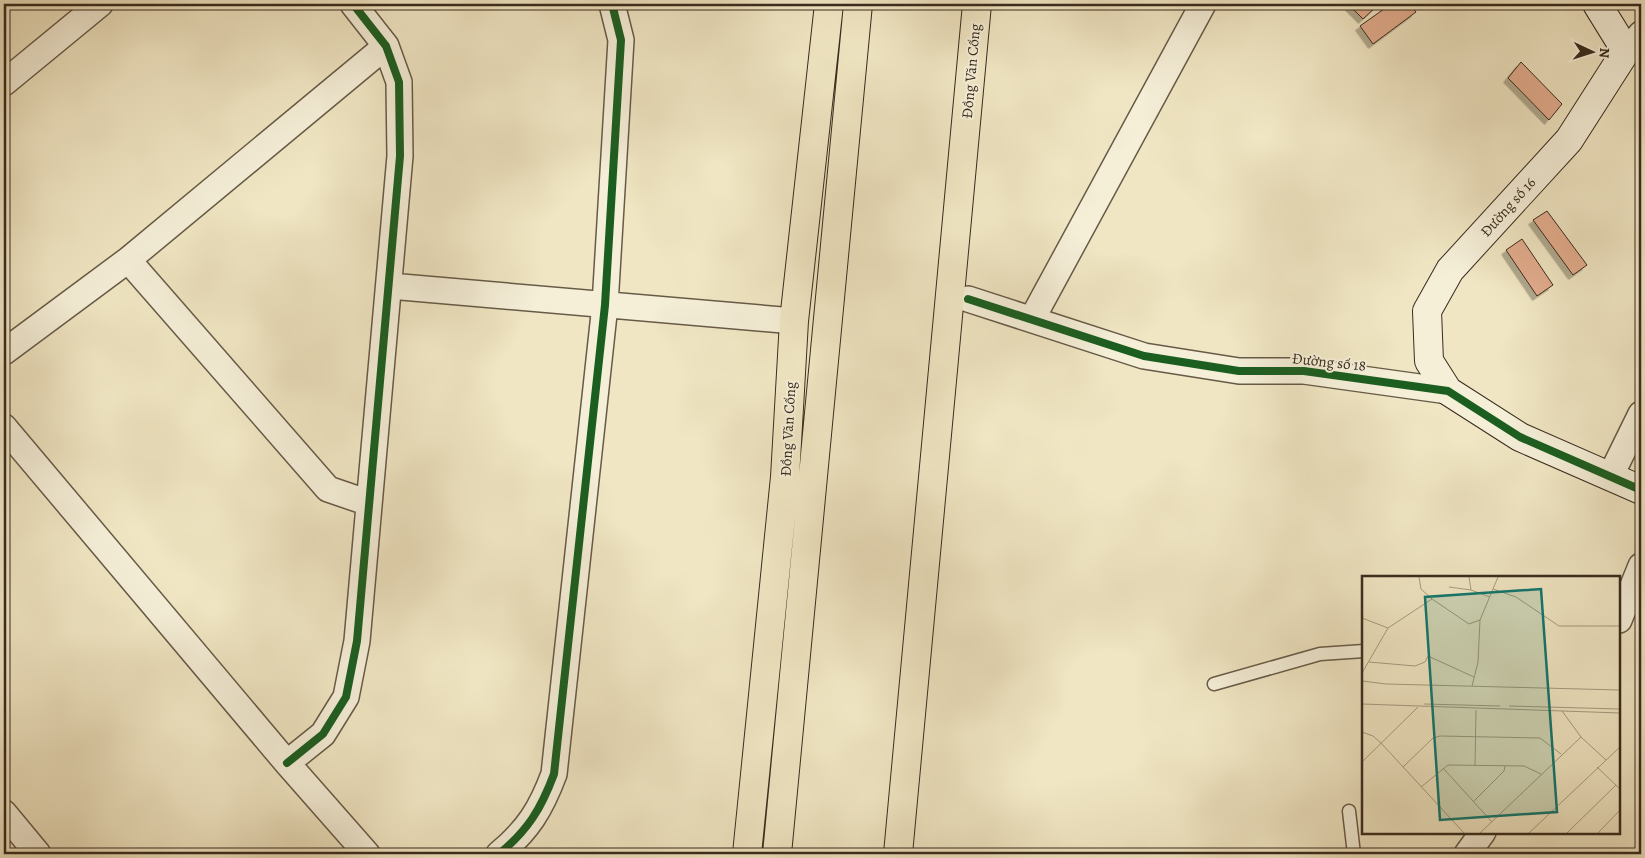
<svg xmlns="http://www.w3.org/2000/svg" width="1645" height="858" viewBox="0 0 1645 858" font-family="Alegreya,serif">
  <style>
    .building { fill: #e3ad8e; stroke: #392b1e; filter: url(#shadow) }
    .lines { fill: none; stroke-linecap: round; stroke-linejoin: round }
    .lane-casing { stroke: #675a47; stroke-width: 15 }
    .street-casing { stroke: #675a47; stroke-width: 28 }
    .secondary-casing { stroke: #392b1e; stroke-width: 30 }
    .primary-casing { stroke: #392b1e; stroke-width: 30 }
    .lane { stroke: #f5efd8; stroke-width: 12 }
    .street { stroke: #f5efd8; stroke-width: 25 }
    .secondary { stroke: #f5efd8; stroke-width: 28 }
    .primary { stroke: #f0e6c3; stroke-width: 28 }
    .cycleway-casing { stroke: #f5efd8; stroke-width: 11 }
    .cycleway { stroke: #1b5e20; stroke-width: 8 }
    .labels { text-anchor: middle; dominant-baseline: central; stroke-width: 4; stroke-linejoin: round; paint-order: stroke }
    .street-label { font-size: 15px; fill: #392b1e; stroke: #f5efd8 }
    .inset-road { fill: none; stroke: #a79b81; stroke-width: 1 }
    .view { fill: #0f766e; fill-opacity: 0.15; stroke: #0f766e; stroke-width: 2.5 }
    .inset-edge { fill: none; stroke: #392b1e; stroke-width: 2.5 }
  </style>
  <defs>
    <filter id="shadow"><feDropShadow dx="-4.5" dy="4.5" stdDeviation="0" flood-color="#0004"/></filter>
  </defs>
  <rect width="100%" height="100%" fill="#f0e6c3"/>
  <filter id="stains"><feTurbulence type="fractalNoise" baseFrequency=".004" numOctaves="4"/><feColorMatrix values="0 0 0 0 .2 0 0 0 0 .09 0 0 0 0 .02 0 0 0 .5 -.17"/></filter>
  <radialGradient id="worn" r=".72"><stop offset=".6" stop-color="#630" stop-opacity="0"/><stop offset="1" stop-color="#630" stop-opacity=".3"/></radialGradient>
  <path class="building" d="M1348 4H1379L1363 19Z
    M1391 4H1410L1416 12 1373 44 1360 26Z
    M1521 62 1562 104 1549 120 1508 78Z
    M1547 211 1587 265 1573 275 1533 220Z
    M1522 239 1553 285 1537 296 1506 250Z"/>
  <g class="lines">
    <g class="lane-casing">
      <path id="lane" d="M1214 684 1320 654 1364 651
        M1349 811 1354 854"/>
    </g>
    <g class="street-casing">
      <path id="street" d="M1626 51 1641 34
        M4 83 100 4
        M128 260 328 489 369 503
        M390 286 794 321
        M968 299 1144 356 1239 371H1304L1448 391
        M1032 319 1203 4
        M4 352 128 260 386 46
        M4 427 287 763 367 854
        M1611 475 1641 414
        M1619 620 1641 566
        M287 763 323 734 346 697 357 641 400 156 399 82 386 46 353 4
        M4 813 38 854
        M499 854C528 830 541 809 554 774L605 305 621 40 612 4
        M1467 854 1483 832"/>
    </g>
    <g class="secondary-casing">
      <path id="secondary" d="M1597 4 1626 51 1569 140 1450 270 1427 311 1429 361 1448 391 1520 437 1641 490"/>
    </g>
    <g class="primary-casing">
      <path id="primary" d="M747 854 785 477 794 321 829 4
        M777 854 858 4
        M898 854 977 4"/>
    </g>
    <use href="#lane" class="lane"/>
    <use href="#street" class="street"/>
    <use href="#secondary" class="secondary"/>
    <use href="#primary" class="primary"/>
    <g class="cycleway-casing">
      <path id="cycleway" d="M968 299 1144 356 1239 371H1304L1448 391 1520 437 1641 490
        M287 763 323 734 346 697 357 641 400 156 399 82 386 46 353 4
        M499 854C528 830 541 809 554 774L605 305 621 40 612 4"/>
    </g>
    <use href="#cycleway" class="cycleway"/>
  </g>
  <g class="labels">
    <g class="street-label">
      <text transform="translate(971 71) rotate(-85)">Đồng Văn Cống</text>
      <text transform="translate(1508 207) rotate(-48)">Đường số 16</text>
      <text transform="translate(1329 362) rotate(6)">Đường số 18</text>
      <text transform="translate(788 429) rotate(-87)">Đồng Văn Cống</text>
    </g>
  </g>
  <g transform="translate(1362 576)">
    <rect width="258" height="258" fill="#f0e6c3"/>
    <path class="inset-road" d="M57 1 59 13 70 23 107 48 118 44M107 1 109 14 128 21M87 11 109 14M131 13 154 21 197 50H258M0 42 26 52M7 86 53 90 63 86 66 80 112 101M0 97 26 52 70 23M0 105 24 108 258 114M110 110 116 86 118 44 136 1M0 128 258 137M62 128 138 130M147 130 258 133M200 135 219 161 244 184M0 156 11 160 19 167 102 257M0 186 56 131M113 189 114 134M41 191 71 162 78 160 178 162 199 178M235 191 258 213M81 192 130 246M59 211 86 189 162 190 179 198M112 225 142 195 143 190M118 257 219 161M167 257 258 171M205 257 254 209M236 257 258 234"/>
    <path class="view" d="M179 13 195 236 78 244 63 21Z"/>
    <rect width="258" height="258" class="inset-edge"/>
  </g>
  <rect width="1645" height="858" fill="none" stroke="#f0e6c3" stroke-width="20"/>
  <rect x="5" y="5" width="1635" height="848" fill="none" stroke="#392b1e" stroke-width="2.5"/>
  <rect x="10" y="10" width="1625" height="838" fill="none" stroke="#392b1e"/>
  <g transform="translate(1592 52) rotate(94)" stroke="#f5efd8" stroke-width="4" paint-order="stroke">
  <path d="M0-4L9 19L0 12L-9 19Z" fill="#392b1e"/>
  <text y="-8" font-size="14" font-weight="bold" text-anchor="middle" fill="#392b1e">N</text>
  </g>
  <rect width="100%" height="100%" filter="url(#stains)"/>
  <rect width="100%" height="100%" fill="url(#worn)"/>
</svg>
